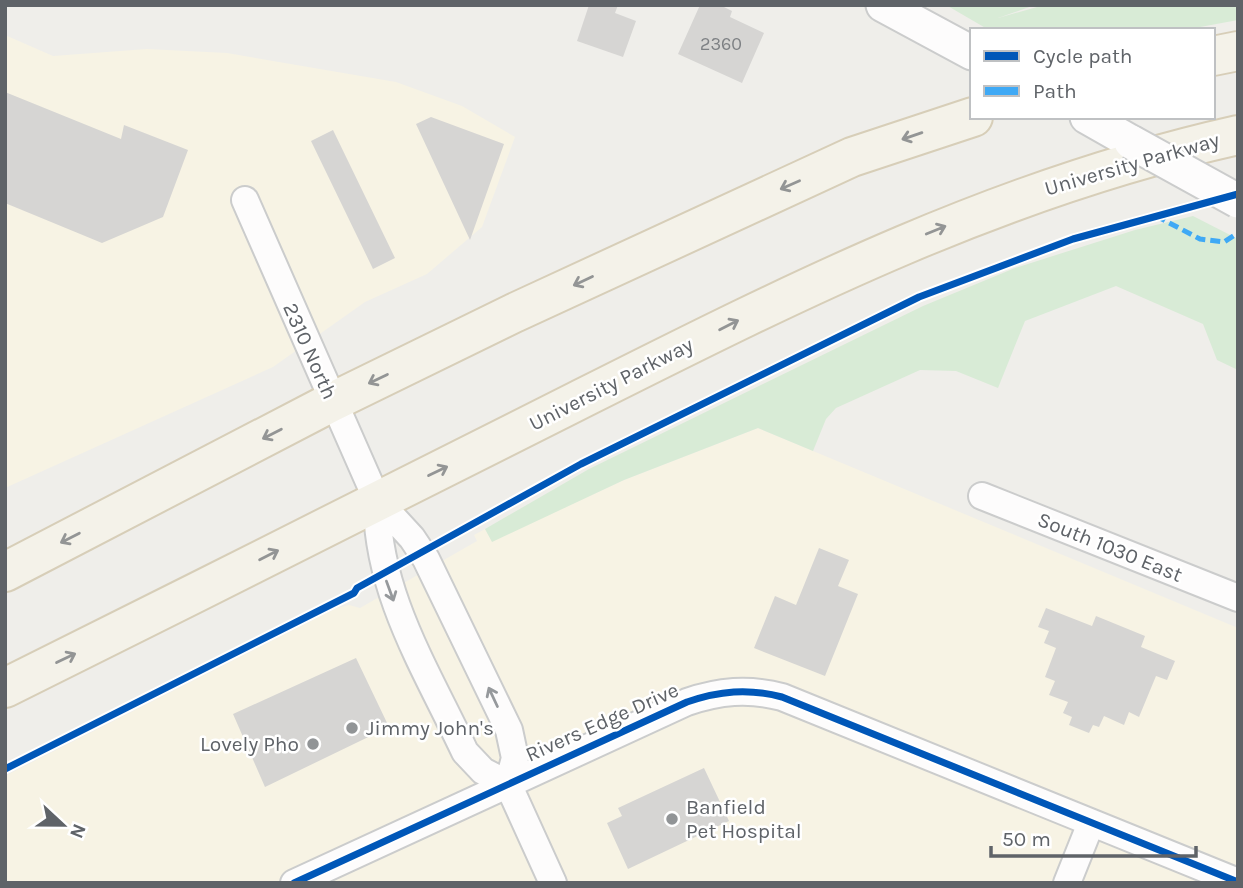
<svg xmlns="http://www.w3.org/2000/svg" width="1243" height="888" viewBox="0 0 1243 888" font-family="Karla,sans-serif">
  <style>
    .commercial { fill: #f7f3e4 }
    .green { fill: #d8ebd6 }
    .building { fill: #d6d5d3 }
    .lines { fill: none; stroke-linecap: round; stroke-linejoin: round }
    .minor-casing { stroke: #cbcccc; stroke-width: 30 }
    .tertiary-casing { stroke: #cbcccc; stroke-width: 37 }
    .primary-casing { stroke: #d7ceb8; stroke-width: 42 }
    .minor { stroke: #fdfcfc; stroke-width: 26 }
    .tertiary { stroke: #fdfcfc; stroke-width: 33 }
    .primary { stroke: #f4f2e9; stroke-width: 38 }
    .tertiary-bridge-casing { stroke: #cbcccc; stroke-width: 37; stroke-linecap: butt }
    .tertiary-bridge { stroke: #fdfcfc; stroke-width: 33 }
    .quiet { stroke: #3fa9f5; stroke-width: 5; stroke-dasharray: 10 5; stroke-linecap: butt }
    .cycleway-casing { stroke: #fff; stroke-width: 11 }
    .cycleway { stroke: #0057b8; stroke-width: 7 }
    .oneway { stroke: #939595 }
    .oneway2 { stroke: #96999c }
    .poi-dot { fill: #919496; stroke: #fff; stroke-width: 2.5 }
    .labels { text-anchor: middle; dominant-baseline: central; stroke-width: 5; stroke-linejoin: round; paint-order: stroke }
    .number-label { font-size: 18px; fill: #7e8184 }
    .street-label { font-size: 21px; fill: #5f6368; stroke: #fff }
    .poi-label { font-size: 21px; fill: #5f6368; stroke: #fff; text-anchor: start }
  </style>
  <rect width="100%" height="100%" fill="#efeeea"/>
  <path class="commercial" d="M5 35 53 56 147 49 227 53 396 82 462 106 515 137 482 227 427 274 365 302 273 367 5 488Z
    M758 428 1238 628V883H5V776L337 608 349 605 360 608 477 541 474 535 485 529 492 541 624 480Z"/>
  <path class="green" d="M946 5H1035L998 18 1044 5H1238V20L1184 30H989Z
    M1193 216 1238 239V370L1217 360 1203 324 1116 286 1025 321 998 388 956 371 920 370 836 408 826 419 813 451 758 428 624 480 492 542 485 529 589 469 923 306 1015 268 1135 230Z"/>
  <path class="building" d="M589 5H618L615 13 636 21 623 57 577 41Z
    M700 5H720L732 11 730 17 764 33 742 83 678 54Z
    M5 92 121 139 124 125 188 150 163 217 102 243 5 203Z
    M431 117 504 144 470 240 416 124Z
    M333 130 395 258 373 269 311 141Z
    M819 548 849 560 838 586 858 594 825 676 754 648 775 596 796 605Z
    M1046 608 1092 626 1096 616 1145 636 1141 647 1175 661 1167 680 1156 676 1139 717 1129 712 1124 725 1104 716 1099 727 1093 725 1089 733 1069 725 1072 717 1063 713 1068 702 1049 695 1055 681 1045 677 1056 648 1044 643 1049 631 1038 627Z
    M356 658 389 727 265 787 233 714Z
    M704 768 729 821 628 869 607 823 622 816 618 808Z"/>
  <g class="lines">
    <g class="minor-casing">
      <path id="minor" d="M245 200 377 500 412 538 426 559 509 730 515 758 508 784
        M982 496 1238 598
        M377 500C376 592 427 671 465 752L483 771 508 784 553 883
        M294 883 687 702C719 691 748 688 782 697L1238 882
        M1067 883 1091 823"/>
    </g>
    <g class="tertiary-casing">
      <path id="tertiary" d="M883 5 972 53
        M1087 117 1131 142"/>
    </g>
    <g class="primary-casing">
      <path id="primary" d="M1213 56 1238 51
        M5 572 332 402 514 313 852 157 973 117
        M5 688C196 593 386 497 577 401 796 291 997 189 1238 135"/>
    </g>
    <use href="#minor" class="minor"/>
    <use href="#tertiary" class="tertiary"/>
    <use href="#primary" class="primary"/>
    <g class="tertiary-bridge-casing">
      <path id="tertiary-bridge" d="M1131 142 1238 201"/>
    </g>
    <use href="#tertiary-bridge" class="tertiary-bridge"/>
    <path class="quiet" d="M1156 216 1200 239 1224 242 1238 233"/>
    <g class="cycleway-casing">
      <path id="cycleway" d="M5 769 354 593 357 588 581 464 919 297 1073 239 1238 194
        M294 883 687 702C719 691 748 688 782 697L1238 882"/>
    </g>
    <use href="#cycleway" class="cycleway"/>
  </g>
  <defs><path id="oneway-shaft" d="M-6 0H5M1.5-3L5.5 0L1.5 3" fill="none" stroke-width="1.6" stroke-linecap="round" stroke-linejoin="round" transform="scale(1.75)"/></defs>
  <g class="oneway">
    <use href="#oneway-shaft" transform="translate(912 136) rotate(161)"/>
    <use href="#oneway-shaft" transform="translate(790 185) rotate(156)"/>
    <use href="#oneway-shaft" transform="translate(936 230) rotate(-22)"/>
    <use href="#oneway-shaft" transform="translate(583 281) rotate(155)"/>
    <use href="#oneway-shaft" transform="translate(729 325) rotate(-27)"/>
    <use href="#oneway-shaft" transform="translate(378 379) rotate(154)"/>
    <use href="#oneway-shaft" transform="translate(272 434) rotate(153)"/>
    <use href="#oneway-shaft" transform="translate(438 471) rotate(-26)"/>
    <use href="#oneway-shaft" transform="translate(70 538) rotate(153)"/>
    <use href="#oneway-shaft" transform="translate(269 555) rotate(-27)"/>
    <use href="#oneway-shaft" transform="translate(66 658) rotate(-26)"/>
  </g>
  <g class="oneway2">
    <use href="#oneway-shaft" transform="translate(390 591) rotate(70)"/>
    <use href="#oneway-shaft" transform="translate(493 697) rotate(-115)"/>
  </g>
  <g class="poi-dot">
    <circle cx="352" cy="728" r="7"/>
    <circle cx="313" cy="744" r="7"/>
    <circle cx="672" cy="819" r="7"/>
  </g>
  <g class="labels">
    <g class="number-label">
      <text x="721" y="44">2360</text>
    </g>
    <g class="street-label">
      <text transform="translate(1132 164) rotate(-16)">University Parkway</text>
      <text transform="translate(310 351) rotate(66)">2310 North</text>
      <text transform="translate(611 384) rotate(-27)">University Parkway</text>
      <text transform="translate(1110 547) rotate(22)">South 1030 East</text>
      <text transform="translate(602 722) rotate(-24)">Rivers Edge Drive</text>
    </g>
    <g class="poi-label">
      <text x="366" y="728">Jimmy John's</text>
      <text x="299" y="744" text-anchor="end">Lovely Pho</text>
      <text x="686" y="807">Banfield<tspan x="686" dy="24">Pet Hospital</tspan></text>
    </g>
  </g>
  <rect width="1243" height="888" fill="none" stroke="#5f6368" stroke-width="14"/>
  <rect x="970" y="28" width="245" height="91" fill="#ffffff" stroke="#bfc1c3" stroke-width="2"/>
  <rect x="984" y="51" width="35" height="10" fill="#0057b8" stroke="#bfc1c3" stroke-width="2"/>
  <text x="1033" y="63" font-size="21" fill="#5f6368">Cycle path</text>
  <rect x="984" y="86" width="35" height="10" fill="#3fa9f5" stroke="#bfc1c3" stroke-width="2"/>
  <text x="1033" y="98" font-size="21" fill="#5f6368">Path</text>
  <g transform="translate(63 825) rotate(112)" stroke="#ffffff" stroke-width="5" paint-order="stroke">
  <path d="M0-5L12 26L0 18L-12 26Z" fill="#5f6368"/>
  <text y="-10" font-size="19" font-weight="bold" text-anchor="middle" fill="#5f6368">N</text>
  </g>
  <path d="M991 846v10h205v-10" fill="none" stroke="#5f6368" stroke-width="3.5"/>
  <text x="1002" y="846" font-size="21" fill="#5f6368" stroke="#ffffff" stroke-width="5" paint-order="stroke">50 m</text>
</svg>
